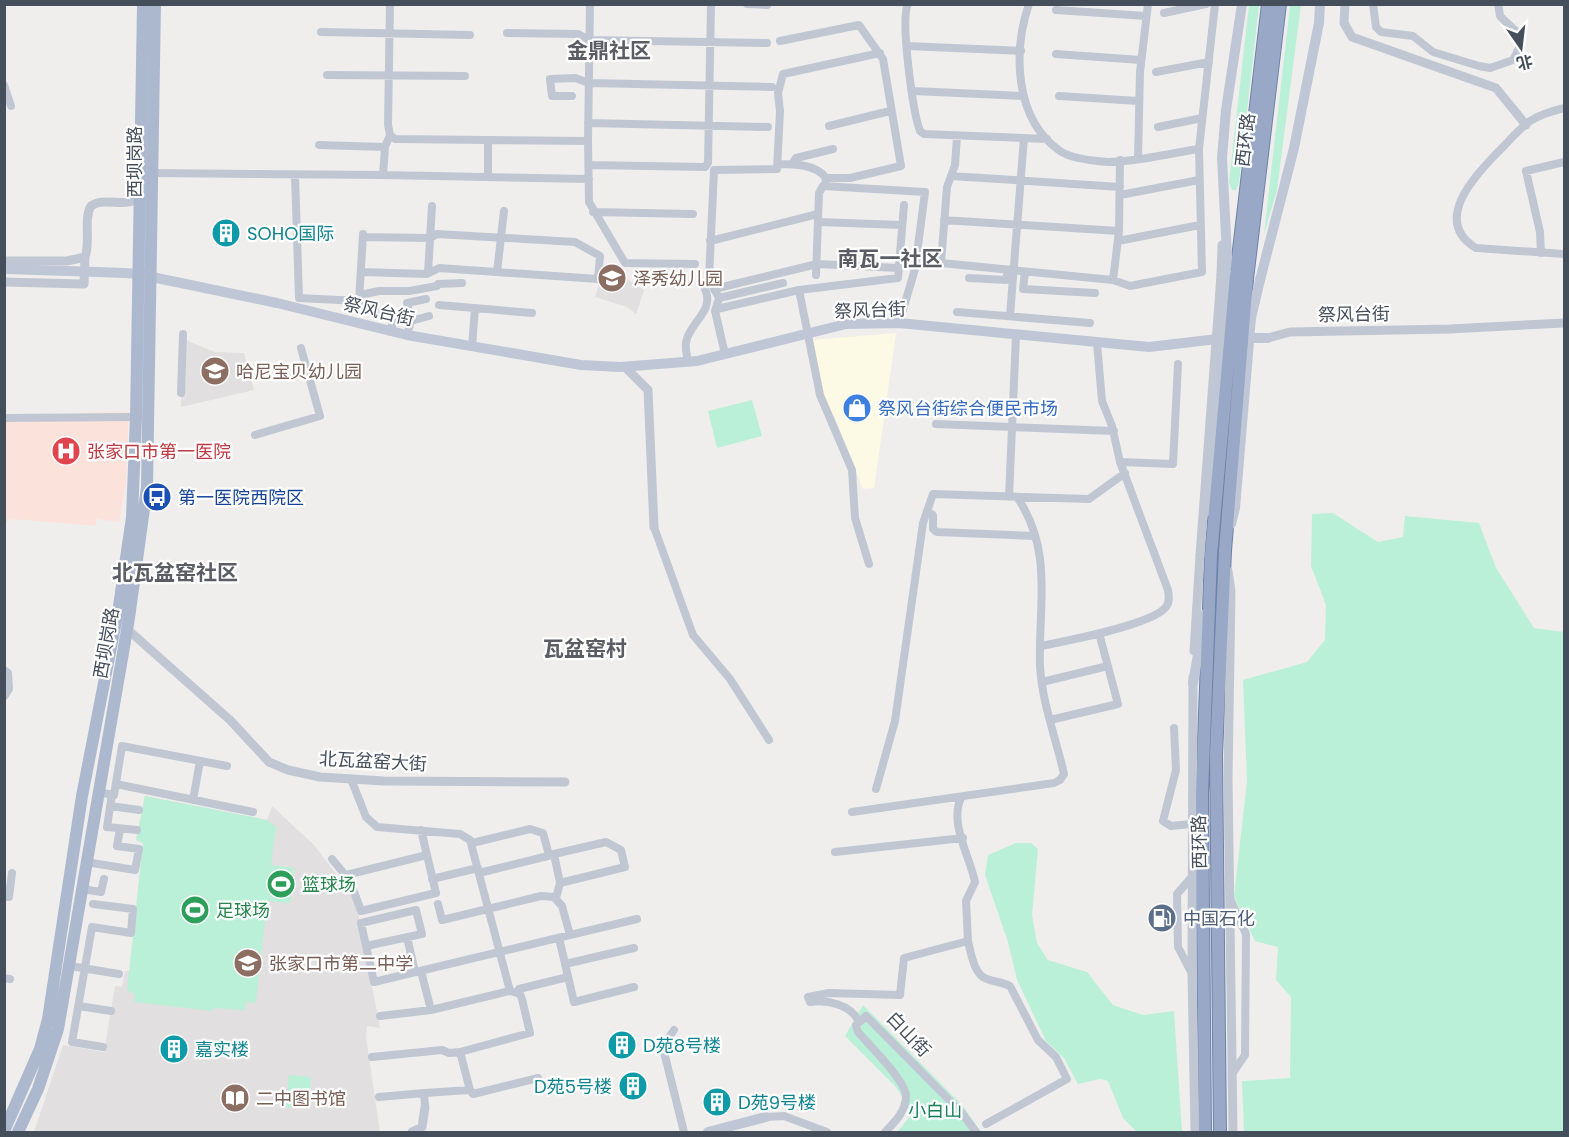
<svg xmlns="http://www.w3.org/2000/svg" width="1569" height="1137" viewBox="0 0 1569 1137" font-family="Poppins,'Noto Sans SC',sans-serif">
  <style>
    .commercial { fill: #fcf9e5 }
    .education { fill: #e1dfdf }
    .medical { fill: #fbe3dc }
    .green { fill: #baf0d7 }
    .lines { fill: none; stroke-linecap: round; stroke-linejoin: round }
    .trunk-casing { stroke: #6e82aa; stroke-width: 14 }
    .minor { stroke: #c0c7d3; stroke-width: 8 }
    .tertiary { stroke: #c0c7d3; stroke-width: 9 }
    .secondary { stroke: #bfc7d7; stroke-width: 10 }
    .primary { stroke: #acb8ce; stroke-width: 12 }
    .trunk { stroke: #98a8c6; stroke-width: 12 }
    .trunk-bridge-casing { stroke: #6e82aa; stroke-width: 14; stroke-linecap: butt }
    .tertiary-bridge { stroke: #c0c7d3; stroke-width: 9 }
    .secondary-bridge { stroke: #bfc7d7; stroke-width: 10 }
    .trunk-bridge { stroke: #98a8c6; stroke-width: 12 }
    .labels { text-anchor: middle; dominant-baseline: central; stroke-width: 4.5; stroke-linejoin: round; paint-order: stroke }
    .street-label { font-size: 18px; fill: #454e5b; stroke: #fff }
    .culture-label { font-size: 18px; fill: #0d838f; stroke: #fff; text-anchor: start }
    .education-label { font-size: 18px; fill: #785e54; stroke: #fff; text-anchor: start }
    .shop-label { font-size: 18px; fill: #366cbe; stroke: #fff; text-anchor: start }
    .health-label { font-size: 18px; fill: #be3a42; stroke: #fff; text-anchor: start }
    .transit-label { font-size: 18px; fill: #164399; stroke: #fff; text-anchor: start }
    .leisure-label { font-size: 18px; fill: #27864d; stroke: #fff; text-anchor: start }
    .service-label { font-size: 18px; fill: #4e5e75; stroke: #fff; text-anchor: start }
    .park-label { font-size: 18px; fill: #147f59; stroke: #fff }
    .quarter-label { font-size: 21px; font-weight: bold; fill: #5a5d63; stroke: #fff }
  </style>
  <rect width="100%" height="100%" fill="#f0eeed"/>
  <path class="commercial" d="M896 333 874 488 863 489 835 418 823 399 811 340Z"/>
  <path class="education" d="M605 265 644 290 636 314 627 307 595 297Z
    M183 339 215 352 244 353 254 390 181 407Z
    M145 796 267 820 272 806 314 845 350 892 357 907 380 1028 367 1026 366 1037 380 1132H34L63 1045 104 1052 115 986 122 987 125 971H130L143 843 136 840Z"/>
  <path class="medical" d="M129 412 126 484 119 522 96 519V526L11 519 5 523V419L69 417 70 413Z"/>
  <path class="green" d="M1249 5H1259L1239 182 1236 190H1232L1229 182Z
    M1290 5H1301L1277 190 1264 234Z
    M752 400 762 436 717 448 708 411Z
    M1333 513 1378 542 1403 537 1405 516 1479 523 1496 568 1534 628 1564 632V1132H1244L1242 1081 1290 1078 1291 997 1276 980 1278 947 1255 941 1234 897 1247 781 1243 680 1307 662 1325 640 1326 605 1311 566 1312 514Z
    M145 796 267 820 276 827 271 865 294 868 290 903 267 901 256 1003 246 1002 245 1010 214 1008 213 1011 134 1002 135 994 127 990 143 843 136 840Z
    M1016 843H1031L1038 849 1032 915 1037 943 1048 960 1087 972 1113 1005 1143 1015 1174 1011 1182 1132H1137L1123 1118 1108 1081 1100 1079 1078 1084 1064 1058 1046 1041 1017 980 1008 942 985 875 988 855Z
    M863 1005 963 1106 981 1132H897L912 1114 896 1087 845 1036Z
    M289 1075 311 1077 308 1108 286 1107Z"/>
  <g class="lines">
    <g class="trunk-casing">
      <path id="trunk" d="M1236 275 1268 4
        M1247 279 1280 4
        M1205 1132 1202 793 1211 555
        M1220 1132 1216 755 1225 551"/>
    </g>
    <path class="minor" d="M390 4 388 125 390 135 395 139 588 141 590 4
      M747 4 767 5
      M908 4C900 19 913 113 920 131L924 134 1047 139
      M1029 4C1013 51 1014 119 1060 151 1072 159 1094 161 1108 162 1138 162 1170 153 1199 149
      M1373 4 1376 27 1381 32 1413 36 1433 52 1479 66 1490 68 1513 60C1529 31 1517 35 1500 16L1498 4
      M1056 10 1146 16
      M1164 13 1206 4
      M321 32 470 35
      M507 33 578 34 589 40 767 43
      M780 41 859 25 883 59 901 166 850 178H826L825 186
      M907 46 1021 51
      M1056 54 1141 60
      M1156 72 1209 62
      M327 75 465 76
      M4 85 11 106
      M913 91 1023 96
      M572 96H552L550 79 575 78 589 83 772 87
      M1059 96 1138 101
      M1564 108C1552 111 1541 114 1530 121 1518 130 1508 142 1497 153 1474 177 1432 221 1476 248L1564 254
      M588 123 768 127
      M829 126 890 111
      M1158 127 1202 118
      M390 135 385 147 383 175 589 179
      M957 137 955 165 947 187 941 263 1113 280 1130 286 1202 272 1199 149 1215 4
      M588 141 589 202 625 263 695 264
      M319 145 385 147
      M1138 158 1140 72 1148 4
      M778 164C793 164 816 164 826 178
      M792 164 796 158 833 149
      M589 165 705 167 708 163 711 4
      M152 173 383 175
      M295 175 299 298 359 301
      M951 176 1120 187
      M488 177V140
      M1120 195 1199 180
      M593 212 693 214
      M944 220 1119 231
      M818 222 902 225
      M363 234 359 301 362 306 391 314 393 320 391 332
      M710 241 818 214
      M1118 241 1200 225
      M1541 253 1540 232 1526 171 1564 162
      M361 272 427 274 439 268 598 279 600 256 575 242 437 234 430 238 363 237
      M497 272 504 211
      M1025 272 1023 289 1095 293
      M428 273 432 206
      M816 275 819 193 823 186 925 192 915 269 899 323
      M969 278 1006 280 1008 270
      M1113 280 1119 231 1120 160
      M714 289 817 264 898 268
      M360 295 379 291H409L437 286 438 284 462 283
      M719 298 783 283
      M439 305 532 313
      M717 309 799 290
      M957 312 1090 323
      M1010 316 1024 138
      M411 321 429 316
      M407 335 411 321 407 303 426 299
      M472 347 475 308
      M725 354 715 311 719 298 709 279 714 170 777 169 780 111 778 93 783 74 880 53
      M688 362C687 356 685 349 686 342 690 322 715 311 705 289
      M181 393 183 334
      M4 418 136 417
      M936 424 1114 431
      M255 435 320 416 301 348
      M1120 462 1173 464 1178 364
      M1009 497 1016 335
      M927 511 933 515V529L937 532 1034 536
      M654 527 693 635 730 679 769 740
      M869 564 855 518 852 470 820 395 799 290 898 278 904 205
      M1041 646C1066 641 1150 625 1165 608 1170 603 1169 596 1168 590L1120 462 1112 426 1102 401 1097 343
      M4 670 8 673 9 689 4 697
      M1042 682 1108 666
      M1050 720 1118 704 1099 633
      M1174 728 1176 770 1163 821 1171 826 1192 824
      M351 779 366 817 377 827 460 834 470 840 510 991 520 994 522 999 530 1033 460 1052 470 1090 424 1093 425 1107
      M116 784 253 812
      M876 789 895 721 923 523 933 494 1089 499 1125 473
      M97 792 114 795 122 746 227 766
      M112 794 107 827 137 830
      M193 800 200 761
      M110 806 139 810
      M852 812 1054 783 1060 780 1064 774C1056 738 1042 703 1040 666 1038 607 1054 551 1017 497
      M472 843 530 829 543 833 549 855
      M835 852 963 838
      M332 859 350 881 361 911 436 893 421 830
      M86 862 135 870 139 849 117 846 120 829
      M479 873 552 855
      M346 875 427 855
      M432 879 478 868
      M82 889 101 892 104 879
      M4 897H9L12 873
      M556 898 560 883 554 854 606 842 621 850 625 867 560 883
      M1231 901 1246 934 1245 1055 1232 1074
      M93 904 133 909 131 933 92 927 72 1042 103 1047
      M438 904 442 920 541 896 554 897 562 906 570 935
      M407 937 415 972
      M559 938 574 1002 634 987
      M968 941C971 953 974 975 987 979 995 982 1002 982 1010 986L1038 1040 1056 1057 1067 1079 986 1124
      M366 946 422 934 416 910 361 923 374 982 637 919
      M565 964 634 948
      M70 966 119 974
      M421 971 431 1010
      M1191 972 1178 947 1177 894 1191 878
      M4 978 10 979
      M517 993 519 989 568 977
      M79 1006 111 1011
      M380 1016 431 1010 510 991
      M858 1020C850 1005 827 999 810 1002L808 997 829 993 900 995 904 958 968 941 966 901 975 882C970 857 949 823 961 798
      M674 1030 664 1044V1052L684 1132
      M372 1057 442 1050 449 1053 460 1052
      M470 1090 473 1094 538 1078
      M379 1097 424 1093
      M766 1117 784 1116 827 1132
      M885 1132C895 1122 906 1111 906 1096 906 1081 869 1045 858 1032L856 1025 866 1016 961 1112 976 1132"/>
    <path class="tertiary" d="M1345 4 1344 23 1352 37 1496 88 1526 125
      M4 261H67L85 257C91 241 83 220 91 206 105 196 127 209 139 197
      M1221 275 1222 245
      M4 282 84 284 85 257
      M1268 338 1290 332 1450 329 1564 323
      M625 367 648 390 654 527
      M1228 571 1231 591 1228 779 1233 1132
      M127 629 230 720 269 762 288 770 320 777 384 781 565 782
      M1194 651 1200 555
      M1193 677 1192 973 1195 1132
      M412 1132 422 1127 425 1107"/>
    <path class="secondary" d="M99 272 146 274
      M1228 275 1222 158 1226 110 1242 4
      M152 277 277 303 407 335 581 365 620 367 697 361 846 324 899 323 1149 347 1226 338
      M1260 280 1294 148 1319 23 1320 4
      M1241 338H1268
      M1193 683 1205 614
      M708 1132 766 1117"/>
    <path class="primary" d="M4 1131 40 1049 48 1019 82 796 119 606 132 517 136 417 143 4
      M18 1132 38 1089 58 1029 129 618 147 487 155 4"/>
    <use href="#trunk" class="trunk"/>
    <g class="trunk-bridge-casing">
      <path id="trunk-bridge" d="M1225 551 1247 279
        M1211 555 1236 275"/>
    </g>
    <path class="tertiary-bridge" d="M1200 555 1221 275"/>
    <path class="secondary-bridge" d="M4 269 99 272
      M1209 511 1228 275
      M1231 524 1235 508 1251 318 1260 280"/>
    <use href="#trunk-bridge" class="trunk-bridge"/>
  </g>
  <defs>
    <g id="building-disc" transform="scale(1.5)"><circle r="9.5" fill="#0f9aa8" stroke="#fff"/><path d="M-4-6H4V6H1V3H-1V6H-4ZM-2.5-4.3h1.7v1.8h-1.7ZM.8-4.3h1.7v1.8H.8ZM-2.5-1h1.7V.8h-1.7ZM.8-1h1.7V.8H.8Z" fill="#fff"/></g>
    <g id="school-disc" transform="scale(1.5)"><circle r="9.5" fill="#8d6e63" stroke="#fff"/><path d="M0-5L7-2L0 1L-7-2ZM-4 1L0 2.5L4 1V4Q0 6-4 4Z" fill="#fff"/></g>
    <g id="shop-disc" transform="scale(1.5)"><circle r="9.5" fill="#3f7fe0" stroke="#fff"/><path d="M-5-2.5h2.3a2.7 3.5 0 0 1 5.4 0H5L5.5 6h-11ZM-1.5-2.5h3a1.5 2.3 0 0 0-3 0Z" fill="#fff"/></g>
    <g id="hospital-disc" transform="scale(1.5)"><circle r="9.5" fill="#e0444e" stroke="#fff"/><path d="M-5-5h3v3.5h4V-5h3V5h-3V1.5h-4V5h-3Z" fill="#fff"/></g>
    <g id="bus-disc" transform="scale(1.5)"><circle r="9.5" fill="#1a4fb4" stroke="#fff"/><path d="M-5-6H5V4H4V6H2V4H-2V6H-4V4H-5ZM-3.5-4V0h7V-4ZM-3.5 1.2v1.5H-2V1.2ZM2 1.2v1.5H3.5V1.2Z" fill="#fff"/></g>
    <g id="stadium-disc" transform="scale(1.5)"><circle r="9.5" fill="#2e9e5b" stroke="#fff"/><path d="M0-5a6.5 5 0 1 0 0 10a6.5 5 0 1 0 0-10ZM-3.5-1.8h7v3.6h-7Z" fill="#fff"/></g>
    <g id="fuel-disc" transform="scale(1.5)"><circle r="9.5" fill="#5c6f8a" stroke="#fff"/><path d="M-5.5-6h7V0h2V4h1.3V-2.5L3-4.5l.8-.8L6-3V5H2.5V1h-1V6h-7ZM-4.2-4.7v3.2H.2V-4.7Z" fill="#fff"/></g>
    <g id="library-disc" transform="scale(1.5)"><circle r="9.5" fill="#8d6e63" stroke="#fff"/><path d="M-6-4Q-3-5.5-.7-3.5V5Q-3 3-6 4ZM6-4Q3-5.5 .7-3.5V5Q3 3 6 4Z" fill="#fff"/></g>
  </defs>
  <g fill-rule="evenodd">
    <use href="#building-disc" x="226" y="233"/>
    <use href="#school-disc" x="612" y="278"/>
    <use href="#school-disc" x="215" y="371"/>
    <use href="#shop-disc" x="857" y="408"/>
    <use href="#hospital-disc" x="66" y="451"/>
    <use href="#bus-disc" x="157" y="497"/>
    <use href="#stadium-disc" x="281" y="884"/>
    <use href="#stadium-disc" x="195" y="910"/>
    <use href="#fuel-disc" x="1162" y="918"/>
    <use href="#school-disc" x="248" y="963"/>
    <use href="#building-disc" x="622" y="1045"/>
    <use href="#building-disc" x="174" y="1049"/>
    <use href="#building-disc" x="633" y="1086"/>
    <use href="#library-disc" x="235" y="1098"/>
    <use href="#building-disc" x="717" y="1102"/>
  </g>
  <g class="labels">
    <g class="street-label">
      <text transform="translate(1245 140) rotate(-83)">西环路</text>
      <text transform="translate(134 162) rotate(-90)">西坝岗路</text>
      <text transform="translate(870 310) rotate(-2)">祭风台街</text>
      <text transform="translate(379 311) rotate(13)">祭风台街</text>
      <text transform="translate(1354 314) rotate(-1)">祭风台街</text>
      <text transform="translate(106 643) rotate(-80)">西坝岗路</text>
      <text transform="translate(373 761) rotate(3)">北瓦盆窑大街</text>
      <text transform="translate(1199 842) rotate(-91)">西环路</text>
      <text transform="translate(909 1034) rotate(46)">白山街</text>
    </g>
    <g class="culture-label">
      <text x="247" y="233">SOHO国际</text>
      <text x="643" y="1045">D苑8号楼</text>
      <text x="195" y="1049">嘉实楼</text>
      <text x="612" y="1086" text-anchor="end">D苑5号楼</text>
      <text x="738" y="1102">D苑9号楼</text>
    </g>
    <g class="education-label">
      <text x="633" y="278">泽秀幼儿园</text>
      <text x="236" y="371">哈尼宝贝幼儿园</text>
      <text x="269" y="963">张家口市第二中学</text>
      <text x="256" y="1098">二中图书馆</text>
    </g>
    <g class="shop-label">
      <text x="878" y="408">祭风台街综合便民市场</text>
    </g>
    <g class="health-label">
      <text x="87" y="451">张家口市第一医院</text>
    </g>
    <g class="transit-label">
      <text x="178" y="497">第一医院西院区</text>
    </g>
    <g class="leisure-label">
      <text x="302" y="884">篮球场</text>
      <text x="216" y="910">足球场</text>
    </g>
    <g class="service-label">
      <text x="1183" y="918">中国石化</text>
    </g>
    <g class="park-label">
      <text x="935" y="1110">小白山</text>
    </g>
    <g class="quarter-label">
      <text x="609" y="50">金鼎社区</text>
      <text x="890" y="258">南瓦一社区</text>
      <text x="175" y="572">北瓦盆窑社区</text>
      <text x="585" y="648">瓦盆窑村</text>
    </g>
  </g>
  <rect width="1569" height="1137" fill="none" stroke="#454e5b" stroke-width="12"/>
  <g transform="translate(1521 48) rotate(166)" stroke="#ffffff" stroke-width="4.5" paint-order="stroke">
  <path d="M0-4.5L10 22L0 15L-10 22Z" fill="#454e5b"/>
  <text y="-9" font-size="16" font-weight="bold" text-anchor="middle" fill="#454e5b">北</text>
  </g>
</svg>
